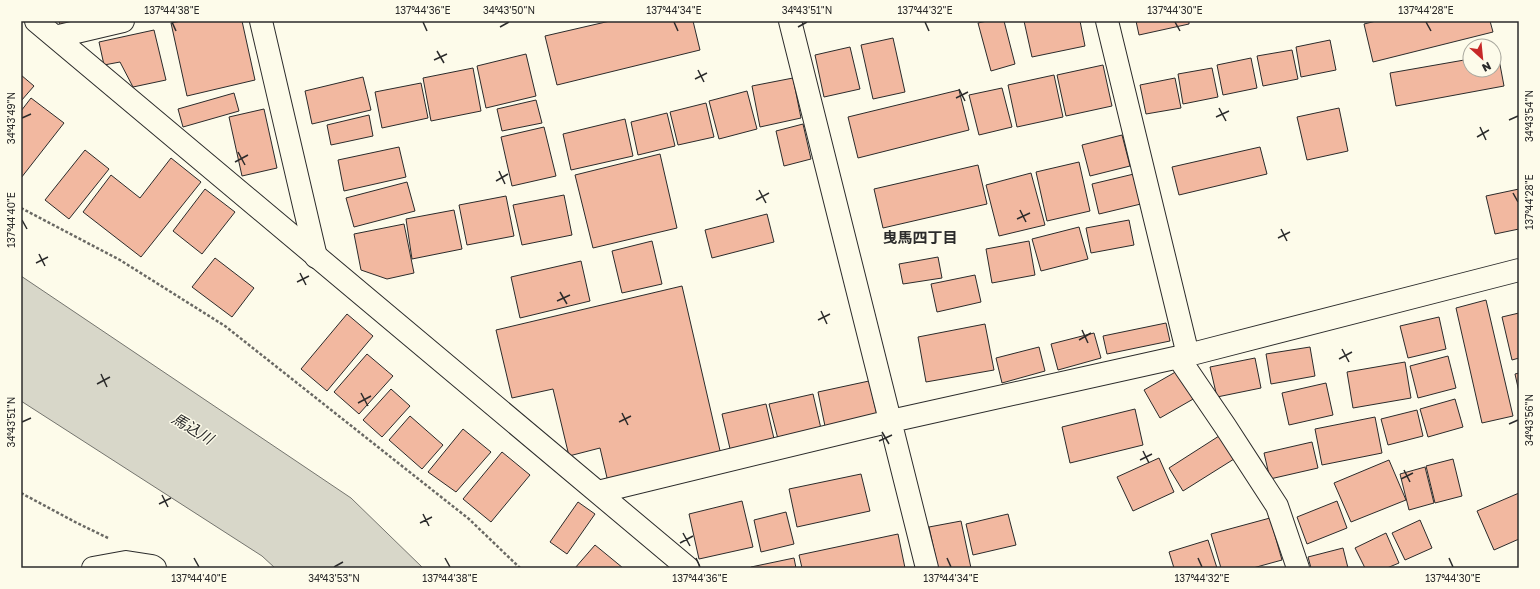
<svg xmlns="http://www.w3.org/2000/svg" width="1540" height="589" viewBox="0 0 1540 589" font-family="'Golos Text','Noto Sans JP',sans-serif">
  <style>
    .water { fill: #d8d7c9; stroke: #74746e }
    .building { fill: #f2b8a0; stroke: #2b2b2b }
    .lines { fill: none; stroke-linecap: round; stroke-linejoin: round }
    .minor-casing { stroke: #2b2b2b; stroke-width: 24 }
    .tertiary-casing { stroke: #2b2b2b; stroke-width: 24 }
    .path { stroke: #6a6964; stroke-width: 2.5; stroke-dasharray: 3 2; stroke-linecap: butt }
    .minor { stroke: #fdfbea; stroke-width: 22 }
    .tertiary { stroke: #fdfbea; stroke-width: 22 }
    .ticks { fill: none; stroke: #2b2b2b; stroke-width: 1.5 }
    .labels { text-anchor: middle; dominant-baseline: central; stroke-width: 3; stroke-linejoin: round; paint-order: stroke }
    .neighbourhood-label { font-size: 15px; font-weight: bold; fill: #2b2b2b; stroke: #fdfbea }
    .water-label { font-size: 15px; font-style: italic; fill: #2b2b2b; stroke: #fdfbea }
    .neatline { fill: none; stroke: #2b2b2b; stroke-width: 1.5 }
    .ticks-label { font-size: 10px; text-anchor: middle; fill: #2b2b2b }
  </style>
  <rect width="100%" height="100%" fill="#fdfbea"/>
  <path class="water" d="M21 276 351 498 423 568H275L262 556 21 401Z"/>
  <path class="building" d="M59 21H91L61 28Z
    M181 21H242L255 80 187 96 171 23Z
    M610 21H693L700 50 557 85 545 36Z
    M987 21H1004L1015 64 991 71 978 23Z
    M1024 21H1080L1085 46 1032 57Z
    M1136 21H1189V24L1139 35Z
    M1376 21H1490L1493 32 1373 62 1364 24Z
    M154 30 166 80 133 87 120 62 104 65 99 42Z
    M893 38 905 92 873 99 861 45Z
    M1330 40 1336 70 1301 77 1296 47Z
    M850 47 860 89 824 97 815 55Z
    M1292 50 1298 79 1263 86 1257 56Z
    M526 54 536 96 486 108 477 66Z
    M1494 54H1498L1504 86 1396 106 1390 73 1470 59V70H1494Z
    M1251 58 1257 88 1223 95 1217 65Z
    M1103 65 1112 106 1066 116 1057 75Z
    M473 68 481 111 431 121 423 78Z
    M1212 68 1218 97 1183 104 1178 74Z
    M21 75 34 86 21 101Z
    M1054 75 1063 117 1017 127 1008 85Z
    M363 77 371 110 312 124 305 91Z
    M793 78 801 118 760 127 752 86Z
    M1175 78 1181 108 1146 114 1140 85Z
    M421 83 428 118 382 128 375 92Z
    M1002 88 1012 127 979 135 969 95Z
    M959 90 969 130 858 158 848 117Z
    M747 91 757 129 719 139 709 101Z
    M234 93 239 111 183 127 178 109Z
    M31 98 64 123 21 178V111Z
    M536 100 542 123 502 131 497 109Z
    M706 103 714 137 678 145 670 112Z
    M1339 108 1348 151 1307 160 1297 117Z
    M264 109 277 168 242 176 229 117Z
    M667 113 675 146 638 155 631 122Z
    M369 115 373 136 331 145 327 125Z
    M625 119 633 156 571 170 563 134Z
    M803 124 811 159 784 166 776 131Z
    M544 127 556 176 512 186 501 137Z
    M1122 135 1130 166 1090 176 1082 145Z
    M399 147 406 177 344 191 338 160Z
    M1260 147 1267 174 1179 195 1172 167Z
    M85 150 109 169 69 219 45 200Z
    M660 154 677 228 593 248 575 175Z
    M171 158 201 182 141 257 83 212 111 175 140 198Z
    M1079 162 1090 211 1047 221 1036 172Z
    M978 165 987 204 883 228 874 189Z
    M1031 173 1045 225 999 236 986 185Z
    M1138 173 1145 203 1099 214 1092 184Z
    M407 182 415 211 354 227 346 198Z
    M205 189 235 212 202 254 173 231Z
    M1519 189V229L1495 234 1486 196Z
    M564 195 572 235 522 245 513 205Z
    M506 196 514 236 467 245 459 205Z
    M454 210 462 249 412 259 406 219Z
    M767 214 774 242 712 258 705 230Z
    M1129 220 1134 245 1091 253 1086 228Z
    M404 224 414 273 387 279 361 270 354 234Z
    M1079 227 1088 259 1041 271 1032 239Z
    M652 241 662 284 622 293 612 251Z
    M1029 241 1035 275 992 283 986 249Z
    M938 257 942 278 903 284 899 264Z
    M215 258 254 288 232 317 192 287Z
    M581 261 590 301 520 318 511 277Z
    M975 275 981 302 937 312 931 284Z
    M682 286 721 455 608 482 600 448 569 456 553 389 512 398 496 330Z
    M1486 300 1513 416 1482 423 1456 308Z
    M1519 313V358L1512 360 1502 317Z
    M347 314 373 336 327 391 301 369Z
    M1439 317 1446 349 1408 358 1400 326Z
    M1166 323 1170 341 1107 354 1103 336Z
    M985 324 994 370 926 382 918 337Z
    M1094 333 1101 358 1058 370 1051 344Z
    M1039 347 1045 371 1002 383 996 358Z
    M1310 347 1315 376 1271 384 1266 354Z
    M367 354 393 376 359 414 334 392Z
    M1448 356 1456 388 1418 398 1410 366Z
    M1255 358 1261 388 1217 397 1210 367Z
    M1405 362 1411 398 1353 408 1347 372Z
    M1179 370 1195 398 1160 418 1144 390Z
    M1519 373V392L1515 374Z
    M869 381 878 419 826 431 818 392Z
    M1326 383 1333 415 1289 425 1282 393Z
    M391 389 410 406 382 437 363 420Z
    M813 394 822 433 779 443 769 404Z
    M1455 399 1463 427 1428 437 1420 409Z
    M766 404 775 443 731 453 722 414Z
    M1135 409 1143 445 1070 463 1062 427Z
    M1417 410 1423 436 1388 445 1381 419Z
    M410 416 443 445 422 469 389 440Z
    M1375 417 1382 453 1322 465 1315 429Z
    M463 429 491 452 456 492 428 472Z
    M1219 436 1234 459 1183 491 1169 468Z
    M1312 442 1318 468 1270 479 1264 453Z
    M502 452 530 475 491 522 463 499Z
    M1159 458 1174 492 1133 511 1117 477Z
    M1453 459 1462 496 1435 503 1426 466Z
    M1389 460 1406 500 1351 522 1334 483Z
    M1425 467 1434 503 1409 510 1400 474Z
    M861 474 870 511 797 527 789 489Z
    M1519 493V539L1494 550 1477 511Z
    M742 501 753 547 699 559 689 514Z
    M1337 501 1347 528 1307 544 1297 517Z
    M578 502 595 514 567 554 550 542Z
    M786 512 794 544 761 552 754 520Z
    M1008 514 1016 545 973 555 966 524Z
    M1270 518 1282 560 1253 568H1221L1211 534Z
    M1420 520 1432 548 1405 560 1392 533Z
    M961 521 971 568H938L929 527Z
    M1386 533 1399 563 1387 568H1365L1355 548Z
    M898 534 905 568H802L799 555Z
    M1208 540 1217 568H1174L1169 552Z
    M595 545 623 568H575Z
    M1343 548 1348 568H1311L1308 557Z
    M794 558 796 568H751V567Z"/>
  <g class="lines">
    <g class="minor-casing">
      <path id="minor" d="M36 21 688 568
        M790 21 927 568
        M1107 21 1188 355
        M55 37 123 21
        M1178 357 1225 426 1277 506 1298 568
        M598 492 891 421 1188 355 1519 270
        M93 568 126 562 152 566 155 568"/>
    </g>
    <g class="tertiary-casing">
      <path id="tertiary" d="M261 21 316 257"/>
    </g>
    <path class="path" d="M21 208 120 260 225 326 469 519 520 568
      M21 493 77 523 108 538"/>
    <use href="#minor" class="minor"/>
    <use href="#tertiary" class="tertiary"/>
  </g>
  <path class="ticks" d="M172 22 176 31M423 22 427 31M674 22 678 31M925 22 929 31M1175 22 1180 31M1426 22 1431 31M500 27 509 22M798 27 807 22M437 51 444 63M434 60 447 54M698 70 704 82M695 79 707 73M959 89 965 101M956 98 968 92M1219 108 1226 121M1216 117 1229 111M22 118 31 114M1509 120 1518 116M1480 127 1486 140M1477 137 1489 130M238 152 245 165M235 162 248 155M499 171 505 184M496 181 508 174M759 190 766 203M1513 193 1518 202M756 200 769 193M1020 210 1026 222M1017 219 1030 213M22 220 27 229M1281 229 1287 241M1278 238 1290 232M39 254 45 266M36 263 48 257M300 273 306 285M297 282 309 276M560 292 567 304M557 301 570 295M821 311 827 324M818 320 830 314M1082 330 1088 343M1079 340 1091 333M1342 349 1349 362M1339 359 1352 352M101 374 107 387M97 384 110 377M361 393 368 406M358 403 371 396M622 413 628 425M22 422 31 418M619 422 631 416M1509 424 1518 420M882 432 889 444M879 441 892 435M1143 451 1149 463M1140 460 1152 454M1404 470 1410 482M1401 479 1413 473M162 495 168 507M159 504 171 498M423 514 429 526M420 523 432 517M683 533 690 546M680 543 693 536M194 558 199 567M445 558 450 567M696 558 700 567M947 558 951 567M1198 558 1202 567M1449 558 1453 567M334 567 343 562"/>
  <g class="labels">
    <g class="neighbourhood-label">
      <text x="920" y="237">曳馬四丁目</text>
    </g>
    <g class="water-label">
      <text transform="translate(193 428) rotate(31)">馬込川</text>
    </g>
  </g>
  <rect width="1540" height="589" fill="none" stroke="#fdfbea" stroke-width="44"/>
  <g transform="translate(1482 58) rotate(153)"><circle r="19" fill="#fdfbea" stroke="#a9a89e"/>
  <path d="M0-3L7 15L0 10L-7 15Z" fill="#c62828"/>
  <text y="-6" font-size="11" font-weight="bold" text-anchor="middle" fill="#2b2b2b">N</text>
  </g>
  <rect x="22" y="22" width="1496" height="545" class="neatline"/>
  <g class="ticks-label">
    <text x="172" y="14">137°44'38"E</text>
    <text x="423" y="14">137°44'36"E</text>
    <text x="509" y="14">34°43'50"N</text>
    <text x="674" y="14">137°44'34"E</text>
    <text x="807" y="14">34°43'51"N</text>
    <text x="925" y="14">137°44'32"E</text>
    <text x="1175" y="14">137°44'30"E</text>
    <text x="1426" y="14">137°44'28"E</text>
    <text transform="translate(1529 116) rotate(-90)" y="4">34°43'54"N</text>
    <text transform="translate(11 118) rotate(-90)" y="4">34°43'49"N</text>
    <text transform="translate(1529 202) rotate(-90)" y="4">137°44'28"E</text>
    <text transform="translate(11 220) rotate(-90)" y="4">137°44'40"E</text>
    <text transform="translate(1529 420) rotate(-90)" y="4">34°43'56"N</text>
    <text transform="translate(11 422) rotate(-90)" y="4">34°43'51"N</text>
    <text x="199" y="582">137°44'40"E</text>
    <text x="334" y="582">34°43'53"N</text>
    <text x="450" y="582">137°44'38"E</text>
    <text x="700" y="582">137°44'36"E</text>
    <text x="951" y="582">137°44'34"E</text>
    <text x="1202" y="582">137°44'32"E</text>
    <text x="1453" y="582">137°44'30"E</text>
  </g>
</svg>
